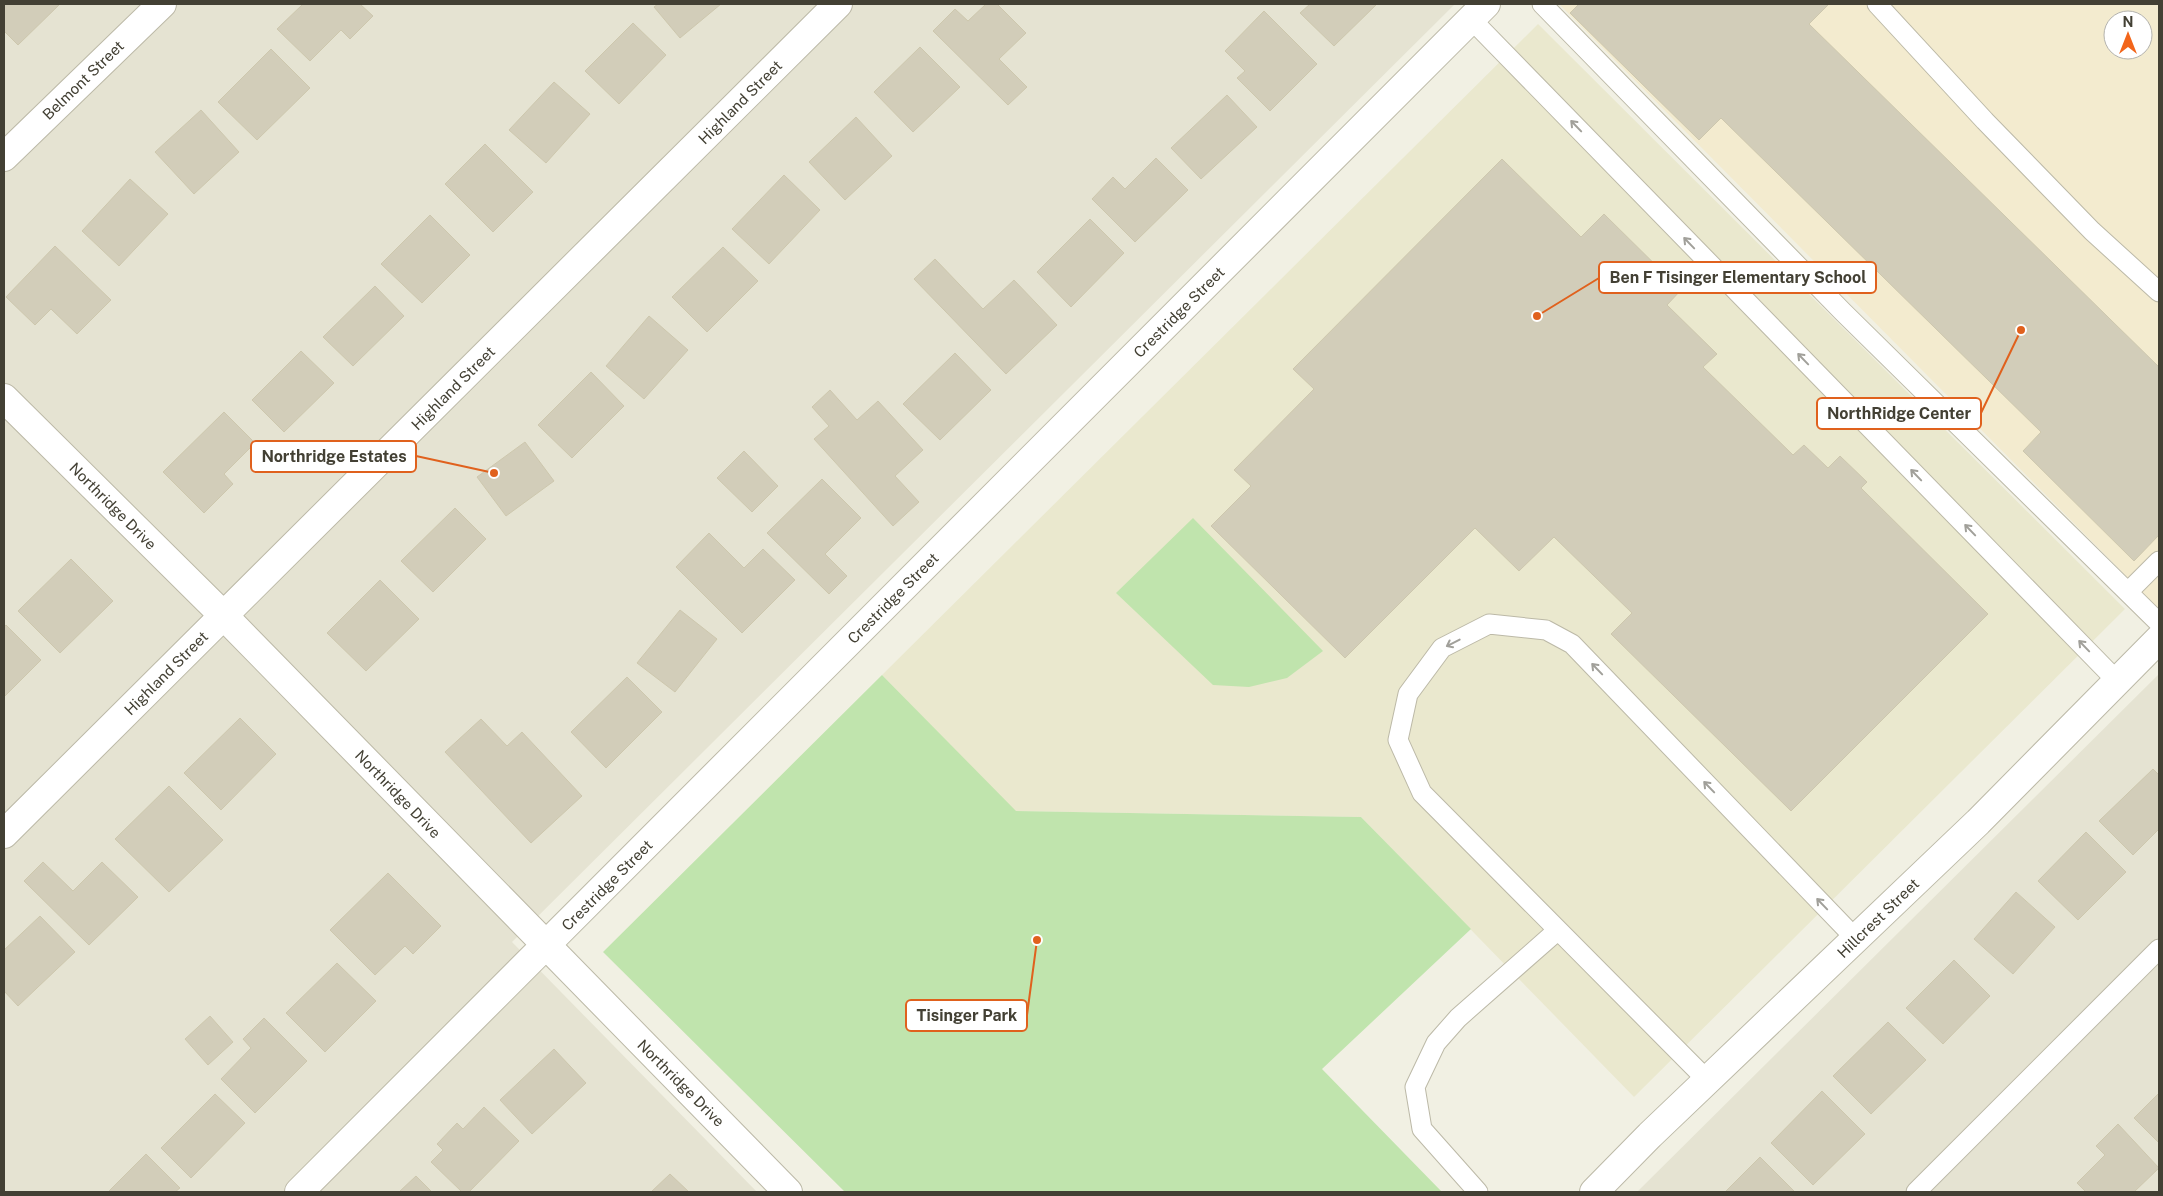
<svg xmlns="http://www.w3.org/2000/svg" width="2163" height="1196" viewBox="0 0 2163 1196" font-family="'Public Sans',sans-serif">
  <style>
    .residential { fill: #e5e3d2 }
    .commercial { fill: #f3ebcf; fill-rule: evenodd }
    .education { fill: #eae8ce }
    .green { fill: #c0e4ad }
    .building { fill: #d2cdb9; stroke: #cdc7ad }
    .lines { fill: none; stroke-linecap: round; stroke-linejoin: round }
    .service-casing { stroke: #bcb9a7; stroke-width: 21 }
    .minor-casing { stroke: #bcb9a7; stroke-width: 30 }
    .tertiary-casing { stroke: #bcb9a7; stroke-width: 30 }
    .service { stroke: #fff; stroke-width: 19 }
    .minor { stroke: #fff; stroke-width: 28 }
    .tertiary { stroke: #fff; stroke-width: 28 }
    .oneway { stroke: #a1a09a }
    .labels { text-anchor: middle; dominant-baseline: central; stroke-width: 5; stroke-linejoin: round; paint-order: stroke }
    .street-label { font-size: 15px; fill: #434034; stroke: #fff }
    .leader { fill: none; stroke: #e0611d; stroke-width: 2 }
    .callout-dot { fill: #e0611d; stroke: #fff; stroke-width: 2 }
    .callout { fill: #fff; stroke: #e0611d; stroke-width: 2 }
    .callout-label { font-size: 16px; text-anchor: middle; font-weight: bold; fill: #434034 }
  </style>
  <rect width="100%" height="100%" fill="#f1f0e3"/>
  <path class="residential" d="M4 4H1455L512 942 757 1192H4Z
    M2159 674V1192H1637Z"/>
  <path class="commercial" d="M1559 4H2159V609ZM2113 20H2143V50H2113Z"/>
  <path class="education" d="M1538 24 2125 609 1634 1097 1361 817 1015 811 882 675Z"/>
  <path class="green" d="M1193 518 1323 651 1287 678 1249 687 1213 685 1116 593Z
    M882 675 1016 811 1361 817 1471 929 1322 1069 1442 1192H845L603 952Z"/>
  <path class="building" d="M4 4H60L18 45 4 31Z
    M303 4H360L373 16 350 39 341 30 310 61 277 29Z
    M658 4H721L680 38 654 7Z
    M986 4H997L1026 33 999 59 1027 87 1008 105 933 31 955 9 968 21Z
    M1310 4H1377L1334 46 1300 13Z
    M1579 4H1829L1809 24 2159 367V535L2134 561 2023 451 2041 432 1721 118 1699 140 1570 13Z
    M1264 11 1317 64 1270 111 1237 78 1245 71 1225 51Z
    M633 23 666 55 619 104 585 71Z
    M920 47 960 87 913 132 874 92Z
    M271 49 310 88 257 140 218 102Z
    M554 82 590 114 546 163 509 130Z
    M1227 95 1257 127 1201 179 1171 148Z
    M201 110 239 152 194 194 155 152Z
    M856 117 892 156 845 200 809 162Z
    M485 144 533 192 493 232 445 184Z
    M1156 158 1188 190 1135 242 1092 199 1113 177 1125 189Z
    M1502 159 1581 237 1604 214 1681 290 1667 305 1717 354 1703 367 1793 455 1804 445 1828 468 1840 456 1867 482 1861 488 1988 614 1791 811 1611 634 1632 613 1554 537 1519 571 1475 528 1345 658 1211 526 1251 486 1234 470 1314 389 1293 369Z
    M784 175 820 210 769 264 732 229Z
    M130 179 168 214 119 266 82 231Z
    M430 215 470 255 422 303 381 264Z
    M1090 219 1124 253 1071 307 1037 272Z
    M55 246 111 300 77 334 51 309 35 325 6 297Z
    M723 247 758 281 707 332 672 297Z
    M935 259 983 309 1014 280 1057 325 1006 374 914 279Z
    M375 286 404 316 353 366 323 337Z
    M649 316 688 350 644 399 606 366Z
    M301 351 334 383 284 432 252 400Z
    M955 353 991 390 940 440 903 404Z
    M591 372 624 406 572 458 538 425Z
    M830 390 857 420 878 401 923 450 895 476 919 502 893 526 814 439 829 426 812 407Z
    M224 412 255 443 224 474 233 484 204 513 163 472Z
    M525 442 554 481 506 516 477 477Z
    M744 451 778 486 752 512 717 478Z
    M822 479 861 518 825 554 847 576 829 594 767 533Z
    M455 508 486 539 433 592 401 561Z
    M709 533 744 568 763 549 795 580 742 633 676 567Z
    M71 559 113 601 60 653 18 611Z
    M380 580 419 619 366 671 327 633Z
    M680 610 717 639 675 692 637 663Z
    M6 625 41 660 4 697V627Z
    M627 677 662 712 606 768 571 732Z
    M240 718 276 754 221 810 184 773Z
    M481 719 507 746 522 732 582 796 531 843 445 752Z
    M2153 769 2159 775V829L2133 855 2099 821Z
    M169 786 223 840 169 892 115 839Z
    M2086 832 2126 872 2078 920 2038 881Z
    M43 862 73 891 102 862 138 897 89 945 24 881Z
    M388 873 441 926 413 954 405 946 375 975 330 930Z
    M2016 892 2055 927 2013 974 1974 939Z
    M40 916 75 952 18 1006 4 991V950Z
    M1954 960 1990 996 1943 1044 1906 1008Z
    M337 963 376 1001 325 1052 286 1013Z
    M210 1016 233 1042 208 1065 185 1039Z
    M264 1018 307 1061 255 1113 221 1079 251 1048 243 1039Z
    M1888 1022 1926 1060 1871 1114 1833 1076Z
    M554 1049 586 1083 532 1134 500 1100Z
    M1822 1091 1865 1134 1813 1185 1771 1143Z
    M2159 1093V1143L2134 1118Z
    M215 1094 245 1123 191 1178 161 1148Z
    M484 1107 519 1141 469 1192H462L431 1162 443 1150 437 1144 457 1123 463 1129Z
    M2118 1124 2159 1168 2134 1192H2086L2077 1183 2105 1155 2096 1146Z
    M146 1154 180 1188 175 1192H108Z
    M1760 1157 1795 1192H1725Z
    M670 1174 689 1192H651Z
    M416 1176 432 1192H399Z"/>
  <g class="lines">
    <g class="service-casing">
      <path id="service" d="M1542 4 1843 312 2159 623
        M1877 4 1985 121 2092 231 2159 292
        M1471 19 2117 681
        M2128 592 2159 561
        M1707 1080 1422 793 1398 740 1408 694 1442 648 1489 624 1546 630 1572 644 1856 939
        M1478 1192 1422 1129 1415 1087 1436 1043 1458 1018 1558 930
        M1916 1192 2159 949"/>
    </g>
    <g class="minor-casing">
      <path id="minor" d="M4 157 162 4
        M4 398 224 616 788 1192
        M4 834 838 4
        M299 1192 1486 4"/>
    </g>
    <g class="tertiary-casing">
      <path id="tertiary" d="M1594 1192 1650 1135 1978 822 2159 639"/>
    </g>
    <use href="#service" class="service"/>
    <use href="#minor" class="minor"/>
    <use href="#tertiary" class="tertiary"/>
  </g>
  <defs><path id="oneway-shaft" d="M-6 0H5M1.5-3L5.5 0L1.5 3" fill="none" stroke-width="1.6" stroke-linecap="round" stroke-linejoin="round" transform="scale(1.25)"/></defs>
  <g class="oneway">
    <use href="#oneway-shaft" transform="translate(1576 126) rotate(-134)"/>
    <use href="#oneway-shaft" transform="translate(1689 243) rotate(-134)"/>
    <use href="#oneway-shaft" transform="translate(1803 359) rotate(-134)"/>
    <use href="#oneway-shaft" transform="translate(1916 475) rotate(-134)"/>
    <use href="#oneway-shaft" transform="translate(1970 530) rotate(-134)"/>
    <use href="#oneway-shaft" transform="translate(1453 643) rotate(153)"/>
    <use href="#oneway-shaft" transform="translate(2084 646) rotate(-134)"/>
    <use href="#oneway-shaft" transform="translate(1597 669) rotate(-134)"/>
    <use href="#oneway-shaft" transform="translate(1709 787) rotate(-134)"/>
    <use href="#oneway-shaft" transform="translate(1822 904) rotate(-134)"/>
  </g>
  <g class="labels">
    <g class="street-label">
      <text transform="translate(83 80) rotate(-44)">Belmont Street</text>
      <text transform="translate(740 102) rotate(-45)">Highland Street</text>
      <text transform="translate(1179 312) rotate(-45)">Crestridge Street</text>
      <text transform="translate(453 388) rotate(-45)">Highland Street</text>
      <text transform="translate(113 506) rotate(45)">Northridge Drive</text>
      <text transform="translate(893 598) rotate(-45)">Crestridge Street</text>
      <text transform="translate(166 673) rotate(-45)">Highland Street</text>
      <text transform="translate(398 794) rotate(46)">Northridge Drive</text>
      <text transform="translate(607 885) rotate(-45)">Crestridge Street</text>
      <text transform="translate(1878 918) rotate(-44)">Hillcrest Street</text>
      <text transform="translate(681 1083) rotate(45)">Northridge Drive</text>
    </g>
  </g>
  <path class="leader" d="M1537 316L1599 278M2021 330L1981 413M494 473L416 456M1037 940L1027 1015"/>
  <g class="callout-dot">
    <circle cx="1537" cy="316" r="5"/>
    <circle cx="2021" cy="330" r="5"/>
    <circle cx="494" cy="473" r="5"/>
    <circle cx="1037" cy="940" r="5"/>
  </g>
  <g class="callout">
    <rect x="1599" y="262" width="277" height="31" rx="5"/>
    <rect x="1817" y="398" width="164" height="31" rx="5"/>
    <rect x="251" y="441" width="165" height="31" rx="5"/>
    <rect x="906" y="1000" width="121" height="31" rx="5"/>
  </g>
  <g class="callout-label">
    <text x="1738" y="283">Ben F Tisinger Elementary School</text>
    <text x="1899" y="419">NorthRidge Center</text>
    <text x="334" y="462">Northridge Estates</text>
    <text x="967" y="1021">Tisinger Park</text>
  </g>
  <rect width="2163" height="1196" fill="none" stroke="#434034" stroke-width="10"/>
  <g transform="translate(2128 35)"><circle r="24" fill="#ffffff" stroke="#b4b3ae"/>
  <path d="M0-4L9 19L0 12L-9 19Z" fill="#f2651a"/>
  <text y="-8" font-size="14" font-weight="bold" text-anchor="middle" fill="#434034">N</text>
  </g>
</svg>
